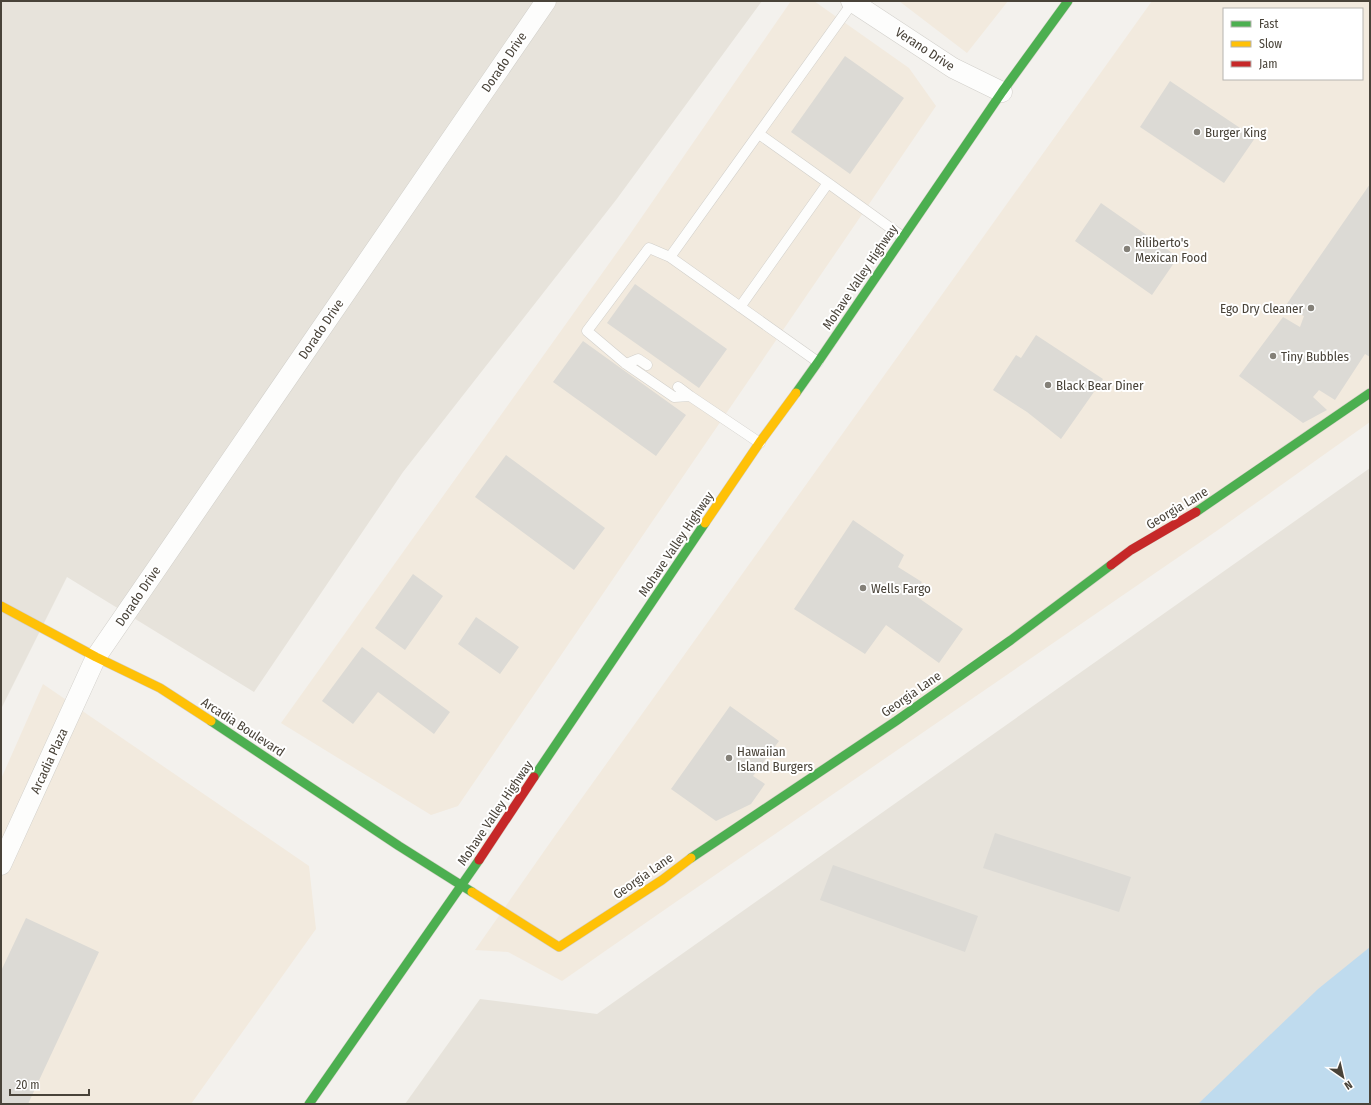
<svg xmlns="http://www.w3.org/2000/svg" width="1371" height="1105" viewBox="0 0 1371 1105" font-family="'Fira Sans Condensed',sans-serif">
  <style>
    .residential { fill: #e7e3db }
    .commercial { fill: #f2eade; fill-rule: evenodd }
    .water { fill: #bfdbee }
    .building { fill: #dcdad5 }
    .lines { fill: none; stroke-linecap: round; stroke-linejoin: round }
    .lane-casing { stroke: #d1cfca; stroke-width: 11 }
    .street-casing { stroke: #d1cfca; stroke-width: 21 }
    .fast-casing { stroke: #d2cec4; stroke-width: 10 }
    .slow-casing { stroke: #d2cec4; stroke-width: 10 }
    .jam-casing { stroke: #d2cec4; stroke-width: 10 }
    .lane { stroke: #fdfdfc; stroke-width: 10 }
    .street { stroke: #fdfdfc; stroke-width: 20 }
    .fast { stroke: #4caf50; stroke-width: 9 }
    .slow { stroke: #ffc107; stroke-width: 9 }
    .jam { stroke: #c62828; stroke-width: 9 }
    .poi-dot { fill: #848078; stroke: #fff; stroke-width: 1.5 }
    .labels { text-anchor: middle; dominant-baseline: central; stroke-width: 4; stroke-linejoin: round; paint-order: stroke }
    .street-label { font-size: 13px; fill: #494339; stroke: #fff }
    .poi-label { font-size: 13px; fill: #494339; stroke: #fff; text-anchor: start }
  </style>
  <rect width="100%" height="100%" fill="#f3f1ed"/>
  <path class="residential" d="M1 1H762L616 200 403 472 254 692 67 577 1 709Z
    M1370 468V975L1230 1104H405L480 999 597 1014Z"/>
  <path class="commercial" d="M791 1H814L909 68 936 106 458 806 431 815 281 723 628 237Z
    M899 1H1008L967 53Z
    M1152 1H1370V422L1218 530 670 906 562 981 508 952 475 950 554 837ZM1224 9H1362V79H1224Z
    M43 684 309 866 316 929 191 1104H1V779Z"/>
  <path class="water" d="M1370 947V1104H1198L1318 989Z"/>
  <path class="building" d="M845 56 904 98 850 174 791 132Z
    M1170 81 1255 138 1224 183 1140 127Z
    M1370 184V357L1365 354 1335 400 1319 390 1313 397 1327 410 1303 423 1239 376 1283 317 1300 327 1304 316 1284 308Z
    M1101 203 1178 257 1152 295 1075 241Z
    M635 284 727 349 699 388 607 323Z
    M1036 335 1103 379 1061 439 1027 412 993 390 1016 355 1021 358Z
    M583 341 686 415 656 456 553 382Z
    M506 455 605 528 574 570 475 497Z
    M853 520 904 555 898 567 922 582 913 594 963 629 939 663 886 625 865 654 794 609Z
    M413 574 443 596 405 650 375 628Z
    M476 617 519 647 500 674 458 644Z
    M362 647 450 712 434 734 378 692 353 724 322 701Z
    M730 706 779 741 753 776 765 784 751 804 716 821 671 789Z
    M995 833 1131 877 1119 912 983 868Z
    M833 865 978 916 965 952 820 900Z
    M26 918 99 952 28 1104H1V971Z"/>
  <g class="lines">
    <g class="lane-casing">
      <path id="lane" d="M828 183 903 237
        M670 257 649 248 587 331 626 364 674 397 690 396 760 443
        M740 307 828 183 759 134
        M818 362 670 257 853 2
        M626 364 638 359 647 365
        M678 387 690 396"/>
    </g>
    <g class="street-casing">
      <path id="street" d="M851 1 953 68 1002 92
        M1 865 96 657 546 1"/>
    </g>
    <g class="fast-casing">
      <path id="fast" d="M796 393 818 362 1002 92 1068 1
        M1196 512 1370 393
        M211 721 399 846 472 892
        M534 777 705 523
        M691 858 896 721 1011 640 1111 565
        M309 1104 479 860"/>
    </g>
    <g class="slow-casing">
      <path id="slow" d="M705 523 760 442 796 393
        M1 606 96 657 160 688 211 721
        M472 892 559 947 662 880 691 858"/>
    </g>
    <g class="jam-casing">
      <path id="jam" d="M1111 565 1131 550 1196 512
        M479 860 534 777"/>
    </g>
    <use href="#lane" class="lane"/>
    <use href="#street" class="street"/>
    <use href="#fast" class="fast"/>
    <use href="#slow" class="slow"/>
    <use href="#jam" class="jam"/>
  </g>
  <g class="poi-dot">
    <circle cx="1197" cy="132" r="4"/>
    <circle cx="1127" cy="249" r="4"/>
    <circle cx="1311" cy="308" r="4"/>
    <circle cx="1273" cy="356" r="4"/>
    <circle cx="1048" cy="385" r="4"/>
    <circle cx="863" cy="588" r="4"/>
    <circle cx="729" cy="758" r="4"/>
  </g>
  <g class="labels">
    <g class="street-label">
      <text transform="translate(925 49) rotate(33)">Verano Drive</text>
      <text transform="translate(504 62) rotate(-56)">Dorado Drive</text>
      <text transform="translate(860 277) rotate(-56)">Mohave Valley Highway</text>
      <text transform="translate(321 329) rotate(-56)">Dorado Drive</text>
      <text transform="translate(1177 508) rotate(-31)">Georgia Lane</text>
      <text transform="translate(676 544) rotate(-56)">Mohave Valley Highway</text>
      <text transform="translate(138 596) rotate(-56)">Dorado Drive</text>
      <text transform="translate(911 694) rotate(-35)">Georgia Lane</text>
      <text transform="translate(243 727) rotate(33)">Arcadia Boulevard</text>
      <text transform="translate(49 761) rotate(-65)">Arcadia Plaza</text>
      <text transform="translate(495 813) rotate(-56)">Mohave Valley Highway</text>
      <text transform="translate(643 876) rotate(-35)">Georgia Lane</text>
    </g>
    <g class="poi-label">
      <text x="1205" y="132">Burger King</text>
      <text x="1135" y="242">Riliberto's<tspan x="1135" dy="15">Mexican Food</tspan></text>
      <text x="1303" y="308" text-anchor="end">Ego Dry Cleaner</text>
      <text x="1281" y="356">Tiny Bubbles</text>
      <text x="1056" y="385">Black Bear Diner</text>
      <text x="871" y="588">Wells Fargo</text>
      <text x="737" y="751">Hawaiian<tspan x="737" dy="15">Island Burgers</tspan></text>
    </g>
  </g>
  <rect width="1371" height="1105" fill="none" stroke="#494339" stroke-width="4"/>
  <rect x="1223" y="8" width="140" height="72" fill="#ffffff" stroke="#b6b4b0"/>
  <rect x="1231" y="21" width="20" height="6" fill="#4caf50" stroke="#b6b4b0"/>
  <text x="1259" y="28" font-size="12" fill="#494339">Fast</text>
  <rect x="1231" y="41" width="20" height="6" fill="#ffc107" stroke="#b6b4b0"/>
  <text x="1259" y="48" font-size="12" fill="#494339">Slow</text>
  <rect x="1231" y="61" width="20" height="6" fill="#c62828" stroke="#b6b4b0"/>
  <text x="1259" y="68" font-size="12" fill="#494339">Jam</text>
  <g transform="translate(1343 1077) rotate(146)" stroke="#ffffff" stroke-width="3" paint-order="stroke">
  <path d="M0-3L7 15L0 10L-7 15Z" fill="#494339"/>
  <text y="-6" font-size="11" font-weight="bold" text-anchor="middle" fill="#494339">N</text>
  </g>
  <path d="M10 1089v6h79v-6" fill="none" stroke="#494339" stroke-width="2"/>
  <text x="16" y="1089" font-size="12" fill="#494339" stroke="#ffffff" stroke-width="3" paint-order="stroke">20 m</text>
</svg>
